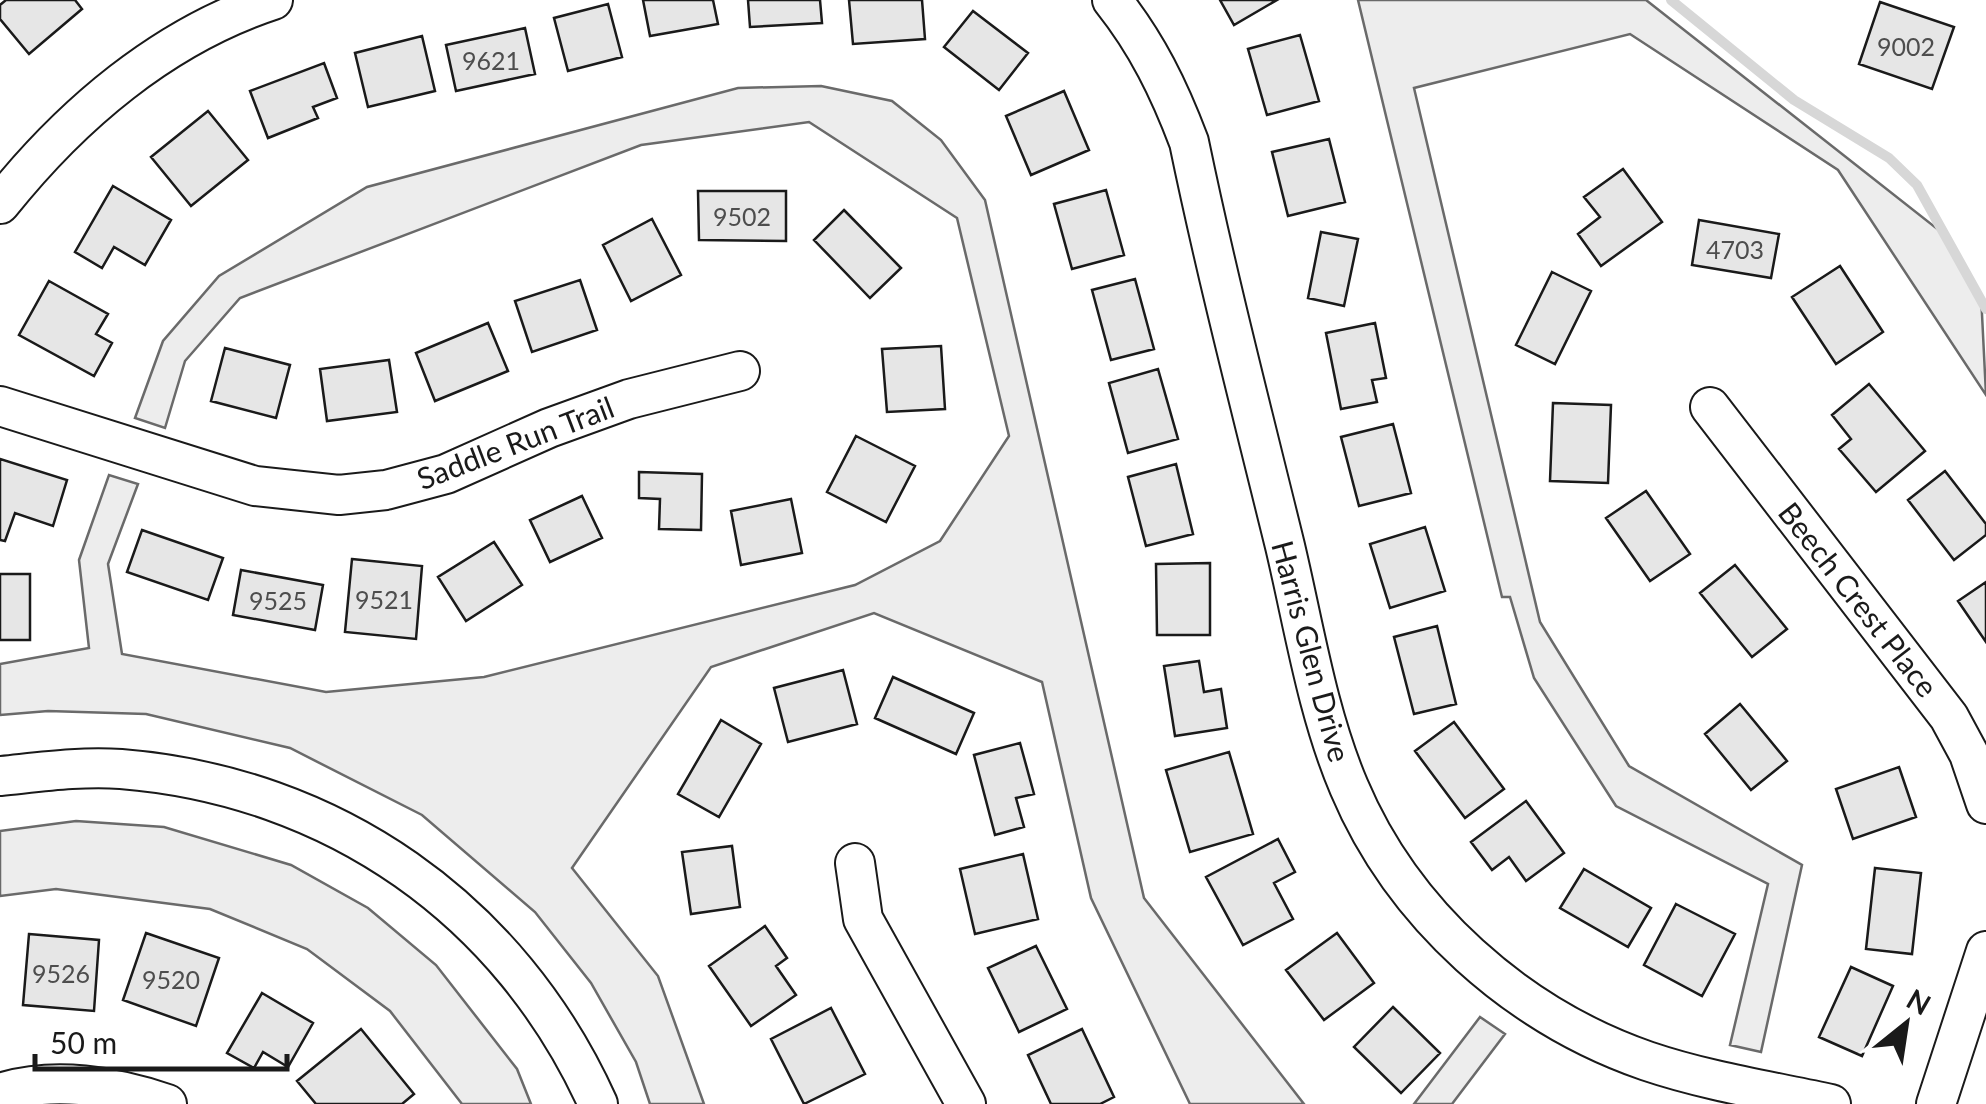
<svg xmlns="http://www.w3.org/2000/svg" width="1986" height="1104" viewBox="0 0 1986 1104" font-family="Lato,sans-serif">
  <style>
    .built { fill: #ededed; stroke: #6a6a6a; stroke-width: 2.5 }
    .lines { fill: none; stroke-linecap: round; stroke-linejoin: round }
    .stream { stroke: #d7d7d7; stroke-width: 10 }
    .building { fill: #e6e6e6; stroke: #1a1a1a; stroke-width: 2.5 }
    .minor-casing { stroke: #1a1a1a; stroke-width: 42 }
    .minor { stroke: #fff; stroke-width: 38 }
    .labels { text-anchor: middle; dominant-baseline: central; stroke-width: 8; stroke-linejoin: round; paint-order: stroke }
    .number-label { font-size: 25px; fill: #4d4d4d }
    .street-label { font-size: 30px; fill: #1a1a1a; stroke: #fff }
  </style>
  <rect width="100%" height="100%" fill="#fff"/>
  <path class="built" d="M1358 0H1646L1940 231 1981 294 1986 395 1838 170 1630 34 1414 88 1540 622 1629 766 1802 865 1761 1052 1730 1045 1768 884 1616 806 1534 678 1510 597H1502Z
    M821 86 892 101 941 140 985 200 1144 898 1304 1104H1190L1091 898 1042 682 874 613 711 667 572 868 658 976 704 1104H650L636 1062 591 983 535 912 422 815 290 748 146 714 48 711 0 715V664L89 648 79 560 109 475 138 484 108 564 122 654 326 692 484 677 855 585 940 541 1009 436 957 218 809 122 641 145 240 298 185 361 165 428 135 418 163 341 219 276 367 187 738 88Z
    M76 821 164 827 291 865 368 908 436 965 517 1069 531 1104H462L390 1011 307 949 210 909 56 889 0 896V831Z
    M1480 1017 1505 1034 1452 1104H1414Z"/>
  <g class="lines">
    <path class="stream" d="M1671 0 1794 100 1889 158 1917 185 1986 309"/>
  </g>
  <path class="building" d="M6 0H75L82 9 29 54 0 19V5Z
    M643 0H713L718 24 650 36Z
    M748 0H820L822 23 750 27Z
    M849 0H922L925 39 853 44Z
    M1220 0H1277L1234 25Z
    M1880 2 1954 27 1932 89 1859 64Z
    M608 4 622 57 568 71 554 18Z
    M973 11 1028 53 999 90 944 47Z
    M525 28 535 74 456 91 446 45Z
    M1300 35 1319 101 1267 115 1248 49Z
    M422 36 435 91 368 107 355 53Z
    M324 63 337 98 313 107 318 118 268 138 250 91Z
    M1064 91 1089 150 1031 175 1006 116Z
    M208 111 248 160 191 206 151 157Z
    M1329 139 1345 202 1288 216 1272 152Z
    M1623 169 1662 222 1601 266 1578 234 1600 217 1584 197Z
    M113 186 171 220 145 265 114 247 102 268 75 252Z
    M1106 190 1124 255 1072 269 1054 204Z
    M698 191H786V241L699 240Z
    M844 210 901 268 870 298 814 240Z
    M652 219 681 275 631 301 603 245Z
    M1699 220 1779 234 1771 278 1692 265Z
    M1321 232 1358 239 1344 306 1308 298Z
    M1840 266 1883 332 1836 364 1792 297Z
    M1552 272 1591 291 1555 364 1516 345Z
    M1135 279 1154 349 1111 360 1092 290Z
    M580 280 597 330 532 352 515 301Z
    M49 281 108 314 96 334 112 343 94 376 19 335Z
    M488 323 508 371 435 401 416 353Z
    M1375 323 1386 378 1372 380 1377 402 1341 409 1326 333Z
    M941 346 945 409 887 412 882 349Z
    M225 348 290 365 276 418 211 401Z
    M389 360 397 412 327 421 320 369Z
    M1158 369 1178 439 1128 453 1109 383Z
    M1869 384 1925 451 1876 492 1839 449 1851 439 1832 415Z
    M1553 403 1611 405 1608 483 1550 481Z
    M1393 424 1411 493 1359 506 1341 437Z
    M856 436 915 466 886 522 827 492Z
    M0 459 67 480 53 526 15 513 5 541 0 540Z
    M1176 464 1193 534 1146 546 1128 477Z
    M1945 471 1986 524V535L1954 560 1908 500Z
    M639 472 702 474 701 530 659 529 660 499 639 498Z
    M1646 491 1690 554 1650 581 1606 518Z
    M582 496 602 538 550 562 530 520Z
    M791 499 802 553 741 565 731 511Z
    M1425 527 1445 591 1390 608 1370 544Z
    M142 530 223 558 208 600 127 572Z
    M494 542 522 585 466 621 438 577Z
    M352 559 422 566 416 639 345 632Z
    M1210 563V635H1157L1156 564Z
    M1735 565 1787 629 1752 657 1700 593Z
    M241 570 323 585 315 630 233 615Z
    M0 574H30V640H0Z
    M1986 582V642L1958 601Z
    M1437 626 1456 704 1414 714 1394 637Z
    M1199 661 1204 692 1221 689 1227 728 1175 736 1164 666Z
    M843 670 857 724 788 742 774 688Z
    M893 677 974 713 956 754 875 718Z
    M1740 704 1787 761 1751 790 1705 734Z
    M721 720 761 744 719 817 678 794Z
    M1454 722 1504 789 1465 818 1415 751Z
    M1020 743 1034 794 1016 798 1024 827 995 835 974 755Z
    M1229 752 1253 834 1190 852 1166 770Z
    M1899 767 1916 817 1853 839 1836 789Z
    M1526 801 1564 853 1526 881 1509 857 1492 870 1471 842Z
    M1278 839 1295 872 1274 883 1293 919 1243 945 1206 877Z
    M732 846 740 907 691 914 682 852Z
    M1023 854 1038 919 975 934 960 869Z
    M1875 868 1921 873 1912 954 1866 949Z
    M1584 869 1651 908 1628 947 1560 908Z
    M1676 904 1735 934 1702 996 1644 965Z
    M765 926 787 958 776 966 796 995 751 1026 709 966Z
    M146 933 219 958 196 1026 123 1000Z
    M1337 933 1374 983 1324 1020 1286 970Z
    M29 934 99 940 94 1011 23 1005Z
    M1036 946 1067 1009 1019 1032 988 968Z
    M1851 967 1893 986 1862 1056 1819 1037Z
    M262 993 313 1023 288 1067 263 1052 254 1068 227 1053Z
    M1393 1007 1440 1053 1401 1093 1354 1047Z
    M831 1008 865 1074 804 1104 771 1039Z
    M361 1029 414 1094 402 1104H316L297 1081Z
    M1082 1029 1114 1097 1100 1104H1051L1028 1055Z"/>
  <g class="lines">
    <g class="minor-casing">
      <path id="minor" d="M1112 0C1147 44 1169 89 1189 142 1217 277 1252 412 1285 546 1304 626 1317 712 1349 787 1403 915 1517 1016 1647 1061 1706 1081 1770 1091 1831 1104
        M0 204C71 115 163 36 273 0
        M0 406 255 486 339 495 386 490 446 474 549 428 629 399 740 371
        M1710 407 1949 717 1969 754 1986 804
        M0 776C40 772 81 766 121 769 333 786 510 909 598 1104
        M855 863 863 919 966 1104
        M0 1093C53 1076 116 1086 167 1104
        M1936 1104 1986 951"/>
    </g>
    <use href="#minor" class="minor"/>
  </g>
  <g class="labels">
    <g class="number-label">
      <text x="1906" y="46">9002</text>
      <text x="491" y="60">9621</text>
      <text x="742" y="216">9502</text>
      <text x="1735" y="249">4703</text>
      <text x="384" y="599">9521</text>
      <text x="278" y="600">9525</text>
      <text x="61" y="973">9526</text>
      <text x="171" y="979">9520</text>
    </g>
    <g class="street-label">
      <text transform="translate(515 442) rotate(-21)">Saddle Run Trail</text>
      <text transform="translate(1859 599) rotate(52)">Beech Crest Place</text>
      <text transform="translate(1312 651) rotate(75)">Harris Glen Drive</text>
    </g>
  </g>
  <g transform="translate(1906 1024) rotate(30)" stroke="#ffffff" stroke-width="8" paint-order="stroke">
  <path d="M0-8L18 38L0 25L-18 38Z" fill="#1a1a1a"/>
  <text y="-15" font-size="28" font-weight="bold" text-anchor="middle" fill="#1a1a1a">N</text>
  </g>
  <path d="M35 1054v15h252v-15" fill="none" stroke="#1a1a1a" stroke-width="5"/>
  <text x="50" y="1054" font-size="30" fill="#1a1a1a" stroke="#ffffff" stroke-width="8" paint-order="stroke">50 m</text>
</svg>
